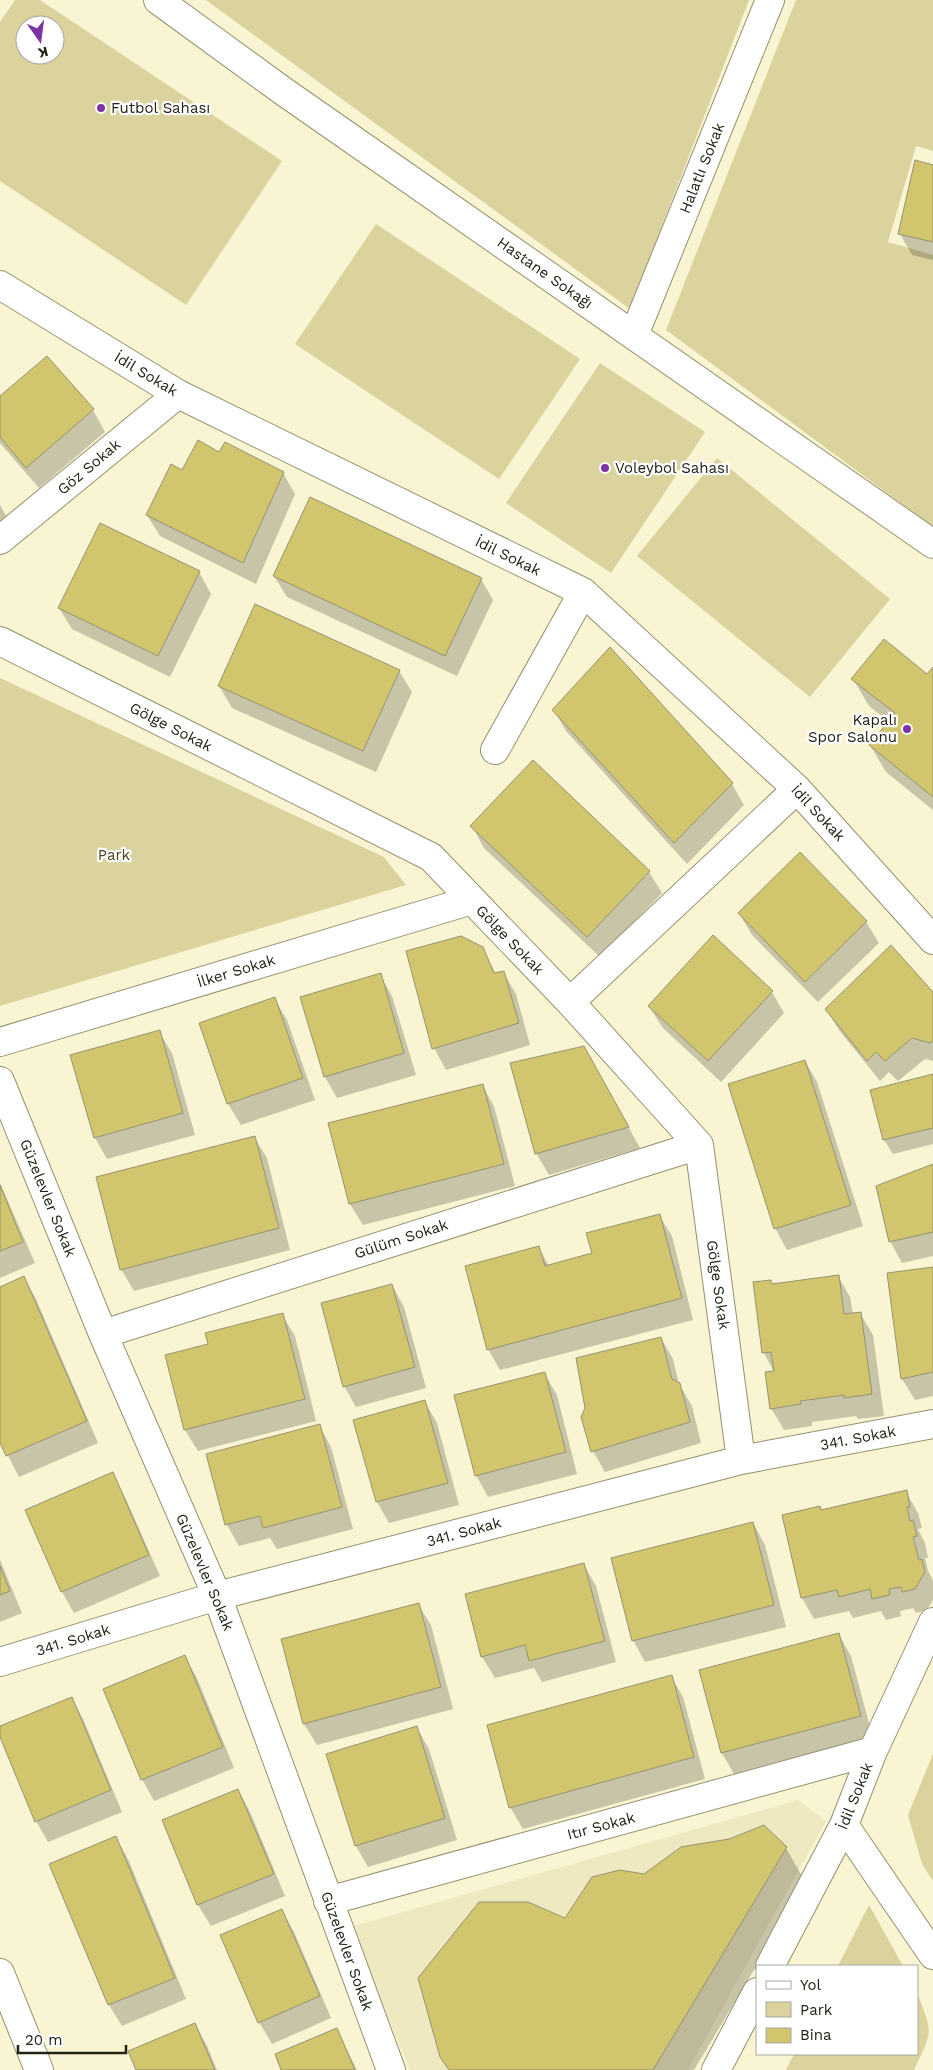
<svg xmlns="http://www.w3.org/2000/svg" width="933" height="2070" viewBox="0 0 933 2070" font-family="'Work Sans',sans-serif">
  <style>
    .built { fill: #eee9c0 }
    .green { fill: #dad39e; fill-rule: evenodd }
    .shadow { fill: #0003 }
    .building { fill: #d1c66e; stroke: #969272 }
    .lines { fill: none; stroke-linecap: round; stroke-linejoin: round }
    .minor-casing { stroke: #949170; stroke-width: 30 }
    .minor { stroke: #fff; stroke-width: 28 }
    .poi-dot { fill: #7e33a5; stroke: #fff; stroke-width: 2 }
    .labels { text-anchor: middle; dominant-baseline: central; stroke-width: 4.5; stroke-linejoin: round; paint-order: stroke }
    .poi-label { font-size: 15px; fill: #242215; stroke: #fff; text-anchor: start }
    .street-label { font-size: 15px; fill: #242215; stroke: #fff }
    .park-label { font-size: 15px; fill: #47421c; stroke: #fff }
  </style>
  <rect width="100%" height="100%" fill="#f9f5d2"/>
  <path class="built" d="M798 1800 826 1821 688 2070H410L350 1927Z"/>
  <path class="green" d="M15 0H40L282 161 186 305 0 181V22ZM25 25H55V55H25Z
    M206 0H749L630 309Z
    M796 0H933V151L916 146 888 242 933 255V527L666 330Z
    M376 224 580 359 499 479 295 344Z
    M600 363 705 432 611 573 506 503Z
    M717 458 890 599 810 697 637 556Z
    M0 678 384 857 406 885 0 1006Z
    M933 1754V1881L922 1864 908 1815Z
    M869 1905 903 1966H838Z
    M917 1992C933 2034 933 2030 914 2070H786L794 2054H917Z"/>
  <path class="shadow" d="M933 166V260L912 255 900 234Z
    M0 398 93 410 105 432 39 488 0 443Z
    M220 454 283 473 295 494 256 584 160 536 147 515 183 472Z
    M0 505 6 516 0 520Z
    M199 572 211 594 170 677 72 629 59 608Z
    M274 576 481 579 493 600 457 676 287 597Z
    M933 669V810L886 772 870 745 889 722 869 706 853 679 927 676Z
    M399 671 412 692 376 772 232 708 219 686Z
    M554 710 732 784 744 805 687 864 566 731Z
    M533 762 649 872 662 893 600 957 484 848 472 826Z
    M800 854 866 922 879 943 818 1002 752 935 739 913Z
    M482 948 496 974 503 972 516 994 530 1045 446 1070 434 1048Z
    M380 975 392 996 416 1075 337 1098 325 1077Z
    M772 992 784 1013 721 1082 662 1027 649 1006Z
    M933 994V1061L925 1059 898 1081 889 1072 880 1081 839 1030 826 1009Z
    M274 998 287 1020 315 1100 241 1125 228 1104 200 1024Z
    M159 1032 172 1053 195 1135 107 1159 95 1138Z
    M805 1061 817 1082 863 1226 787 1250 775 1228Z
    M596 1069 640 1148 549 1175 536 1153Z
    M933 1076V1144L893 1154 884 1140 872 1091Z
    M482 1085 494 1106 515 1186 363 1225 350 1204Z
    M254 1137 267 1158 290 1250 134 1291 121 1269Z
    M933 1165V1256L902 1263 890 1241Z
    M0 1183 35 1263 0 1278Z
    M659 1215 672 1236 693 1320 500 1370 488 1349 539 1248 549 1266 593 1254Z
    M933 1268V1396L915 1400 902 1379 889 1274Z
    M838 1276 850 1297 853 1314 860 1313 873 1335 884 1416 858 1419 856 1416 812 1422V1426L784 1430 771 1408 774 1372 764 1353 773 1285Z
    M24 1278 36 1299 98 1443 19 1477 0 1440V1288Z
    M392 1285 404 1307 426 1388 356 1407 344 1386Z
    M282 1315 295 1336 316 1421 198 1451 185 1430 166 1356 210 1345Z
    M661 1338 673 1359 679 1384 692 1406 701 1443 605 1472 593 1451Z
    M544 1373 557 1395 577 1474 488 1497 476 1475Z
    M425 1402 437 1423 459 1505 389 1523 377 1502 355 1421Z
    M319 1425 331 1447 353 1529 277 1549 270 1538 239 1546 227 1525Z
    M112 1474 124 1495 160 1576 74 1613 62 1592 26 1511Z
    M906 1492 918 1513 922 1528 918 1529 925 1543 928 1558H925L928 1571 933 1580V1600L927 1610 916 1613 913 1608 900 1611 901 1616 886 1620 881 1611 853 1618 849 1611 814 1619 802 1598 820 1508 822 1511Z
    M753 1523 765 1545 786 1627 645 1662 633 1640Z
    M0 1560 22 1613 0 1622Z
    M584 1565 596 1586 616 1662 542 1682 534 1668 495 1678 482 1657Z
    M418 1604 431 1625 453 1709 317 1745 304 1724Z
    M839 1635 851 1656 873 1738 734 1774 722 1753Z
    M185 1657 197 1678 234 1768 154 1801 142 1779Z
    M671 1676 683 1697 705 1779 523 1829 510 1807Z
    M71 1698 83 1719 122 1812 48 1842 36 1821 0 1733V1727Z
    M417 1728 429 1749 457 1840 368 1867 356 1846 328 1755Z
    M238 1790 250 1812 285 1896 211 1926 198 1905 164 1821Z
    M115 1837 128 1859 186 1999 122 2026 109 2005 51 1864Z
    M786 1848 806 1883 694 2070H449L441 2057 645 1875Z
    M281 1910 294 1932 331 2018 272 2044 259 2022 222 1936Z
    M195 2024 207 2046 217 2070H137Z
    M337 2030 357 2070H283Z"/>
  <path class="building" d="M915 160 933 165V242L898 234Z
    M47 356 94 409 26 468 0 437V396Z
    M198 440 219 452 225 442 284 472 243 563 146 515 171 464 182 470Z
    M310 497 482 578 445 656 273 576Z
    M100 523 200 571 158 656 58 608Z
    M255 604 400 670 363 751 218 686Z
    M884 639 927 674 933 667V797L869 745 895 713 851 679Z
    M610 647 733 783 674 843 552 710Z
    M533 760 650 871 587 937 470 826Z
    M800 852 867 921 805 982 738 913Z
    M713 935 773 991 708 1061 648 1006Z
    M461 936 483 947 494 973 504 971 519 1023 432 1049 406 951Z
    M891 945 933 992V1041L930 1043 912 1038 885 1061 876 1052 867 1061 825 1009Z
    M381 973 404 1053 324 1077 300 997Z
    M275 997 303 1078 227 1104 199 1023Z
    M160 1030 183 1113 94 1138 70 1055Z
    M584 1046 629 1127 535 1154 510 1063Z
    M805 1060 851 1205 774 1229 728 1084Z
    M933 1074V1128L883 1140 870 1090Z
    M483 1084 504 1164 349 1204 328 1123Z
    M255 1136 279 1228 120 1270 96 1177Z
    M933 1164V1232L889 1242 876 1186Z
    M0 1185 23 1242 0 1251Z
    M660 1214 682 1298 487 1350 465 1266 539 1246 545 1266 592 1253 586 1233Z
    M933 1267V1372L901 1379 887 1273Z
    M839 1275 844 1314 861 1312 872 1394 844 1398V1395L800 1401 801 1404 770 1409 765 1372 774 1371 771 1352 762 1353 753 1282 771 1280 772 1284Z
    M24 1276 87 1421 6 1456 0 1443V1287Z
    M392 1284 415 1367 343 1387 321 1303Z
    M283 1313 305 1399 184 1430 165 1355 208 1344 205 1333Z
    M661 1337 672 1379 680 1383 690 1422 591 1452 581 1417 585 1408 576 1358Z
    M545 1372 566 1452 475 1476 454 1395Z
    M425 1400 448 1483 376 1502 353 1420Z
    M320 1424 342 1507 263 1528 260 1516 225 1525 206 1454Z
    M113 1472 149 1555 61 1592 25 1510Z
    M907 1490 910 1507H907L910 1521 913 1520 917 1536 913 1537 919 1560 922 1559 925 1572 915 1589 902 1592 901 1587 889 1589 890 1595 872 1599 870 1589 839 1597 837 1590 801 1598 782 1515 820 1506 821 1510Z
    M753 1522 774 1605 632 1641 611 1558Z
    M584 1563 605 1641 529 1661 525 1645 481 1657 465 1594Z
    M0 1566 10 1591 0 1595Z
    M419 1603 441 1687 303 1724 281 1639Z
    M839 1633 861 1716 721 1753 699 1670Z
    M185 1655 223 1747 141 1780 103 1689Z
    M672 1675 694 1757 509 1808 487 1725Z
    M72 1697 111 1790 35 1822 0 1737V1726Z
    M417 1726 445 1818 355 1846 326 1754Z
    M238 1789 274 1874 197 1905 162 1820Z
    M764 1825 787 1847 653 2070H449L440 2057 418 1978 479 1902H528L565 1918 592 1877 620 1870 644 1874 681 1847 729 1839Z
    M116 1836 175 1978 108 2005 49 1864Z
    M282 1909 320 1996 258 2023 220 1935Z
    M195 2023 215 2070H136L128 2051Z
    M337 2028 355 2070H281L275 2054Z"/>
  <g class="lines">
    <g class="minor-casing">
      <path id="minor" d="M158 0 283 91 933 544
        M0 285 178 394 583 592 797 789 933 940
        M634 335 770 0
        M0 540 178 394
        M0 641 431 857 570 1002 699 1145 741 1460
        M495 750 583 592
        M570 1002 797 789
        M0 1042 472 900
        M0 1081 103 1334 217 1596 391 2070
        M103 1334 699 1145
        M0 1662 217 1596 741 1460 933 1424
        M844 1825 933 1955
        M328 1901 873 1751
        M770 1966 844 1825 873 1751 933 1622
        M0 1973 39 2070
        M716 2070 757 1992"/>
    </g>
    <use href="#minor" class="minor"/>
  </g>
  <g class="poi-dot">
    <circle cx="101" cy="108" r="5"/>
    <circle cx="605" cy="468" r="5"/>
    <circle cx="907" cy="729" r="5"/>
  </g>
  <g class="labels">
    <g class="poi-label">
      <text x="111" y="108">Futbol Sahası</text>
      <text x="615" y="468">Voleybol Sahası</text>
      <text x="897" y="720" text-anchor="end">Kapalı<tspan x="897" dy="17">Spor Salonu</tspan></text>
    </g>
    <g class="street-label">
      <text transform="translate(702 168) rotate(-68)">Halatlı Sokak</text>
      <text transform="translate(545 273) rotate(35)">Hastane Sokağı</text>
      <text transform="translate(146 374) rotate(31)">İdil Sokak</text>
      <text transform="translate(89 467) rotate(-40)">Göz Sokak</text>
      <text transform="translate(508 556) rotate(26)">İdil Sokak</text>
      <text transform="translate(171 727) rotate(27)">Gölge Sokak</text>
      <text transform="translate(818 813) rotate(47)">İdil Sokak</text>
      <text transform="translate(510 940) rotate(46)">Gölge Sokak</text>
      <text transform="translate(236 971) rotate(-17)">İlker Sokak</text>
      <text transform="translate(48 1198) rotate(68)">Güzelevler Sokak</text>
      <text transform="translate(401 1239) rotate(-18)">Gülüm Sokak</text>
      <text transform="translate(718 1285) rotate(82)">Gölge Sokak</text>
      <text transform="translate(858 1438) rotate(-11)">341. Sokak</text>
      <text transform="translate(464 1532) rotate(-15)">341. Sokak</text>
      <text transform="translate(205 1572) rotate(67)">Güzelevler Sokak</text>
      <text transform="translate(73 1640) rotate(-17)">341. Sokak</text>
      <text transform="translate(855 1796) rotate(-68)">İdil Sokak</text>
      <text transform="translate(601 1826) rotate(-15)">Itır Sokak</text>
      <text transform="translate(347 1951) rotate(70)">Güzelevler Sokak</text>
    </g>
    <g class="park-label">
      <text x="114" y="855">Park</text>
    </g>
  </g>
  <rect x="756" y="1965" width="162" height="90" fill="#ffffff" stroke="#a7a7a1"/>
  <rect x="766" y="1981" width="25" height="8" fill="#ffffff" stroke="#a7a7a1"/>
  <text x="800" y="1990" font-size="15" fill="#242215">Yol</text>
  <rect x="766" y="2002" width="25" height="15" fill="#dad39e" stroke="#a7a7a1"/>
  <text x="800" y="2015" font-size="15" fill="#242215">Park</text>
  <rect x="766" y="2028" width="25" height="15" fill="#d1c66e" stroke="#a7a7a1"/>
  <text x="800" y="2040" font-size="15" fill="#242215">Bina</text>
  <g transform="translate(40 40) rotate(166)"><circle r="24" fill="#ffffff" stroke="#a7a7a1"/>
  <path d="M0-4L9 19L0 12L-9 19Z" fill="#7e33a5"/>
  <text y="-8" font-size="14" font-weight="bold" text-anchor="middle" fill="#242215">K</text>
  </g>
  <path d="M18 2045v8h108v-8" fill="none" stroke="#242215" stroke-width="2.5"/>
  <text x="25" y="2045" font-size="15" fill="#242215" stroke="#ffffff" stroke-width="4" paint-order="stroke">20 m</text>
</svg>
